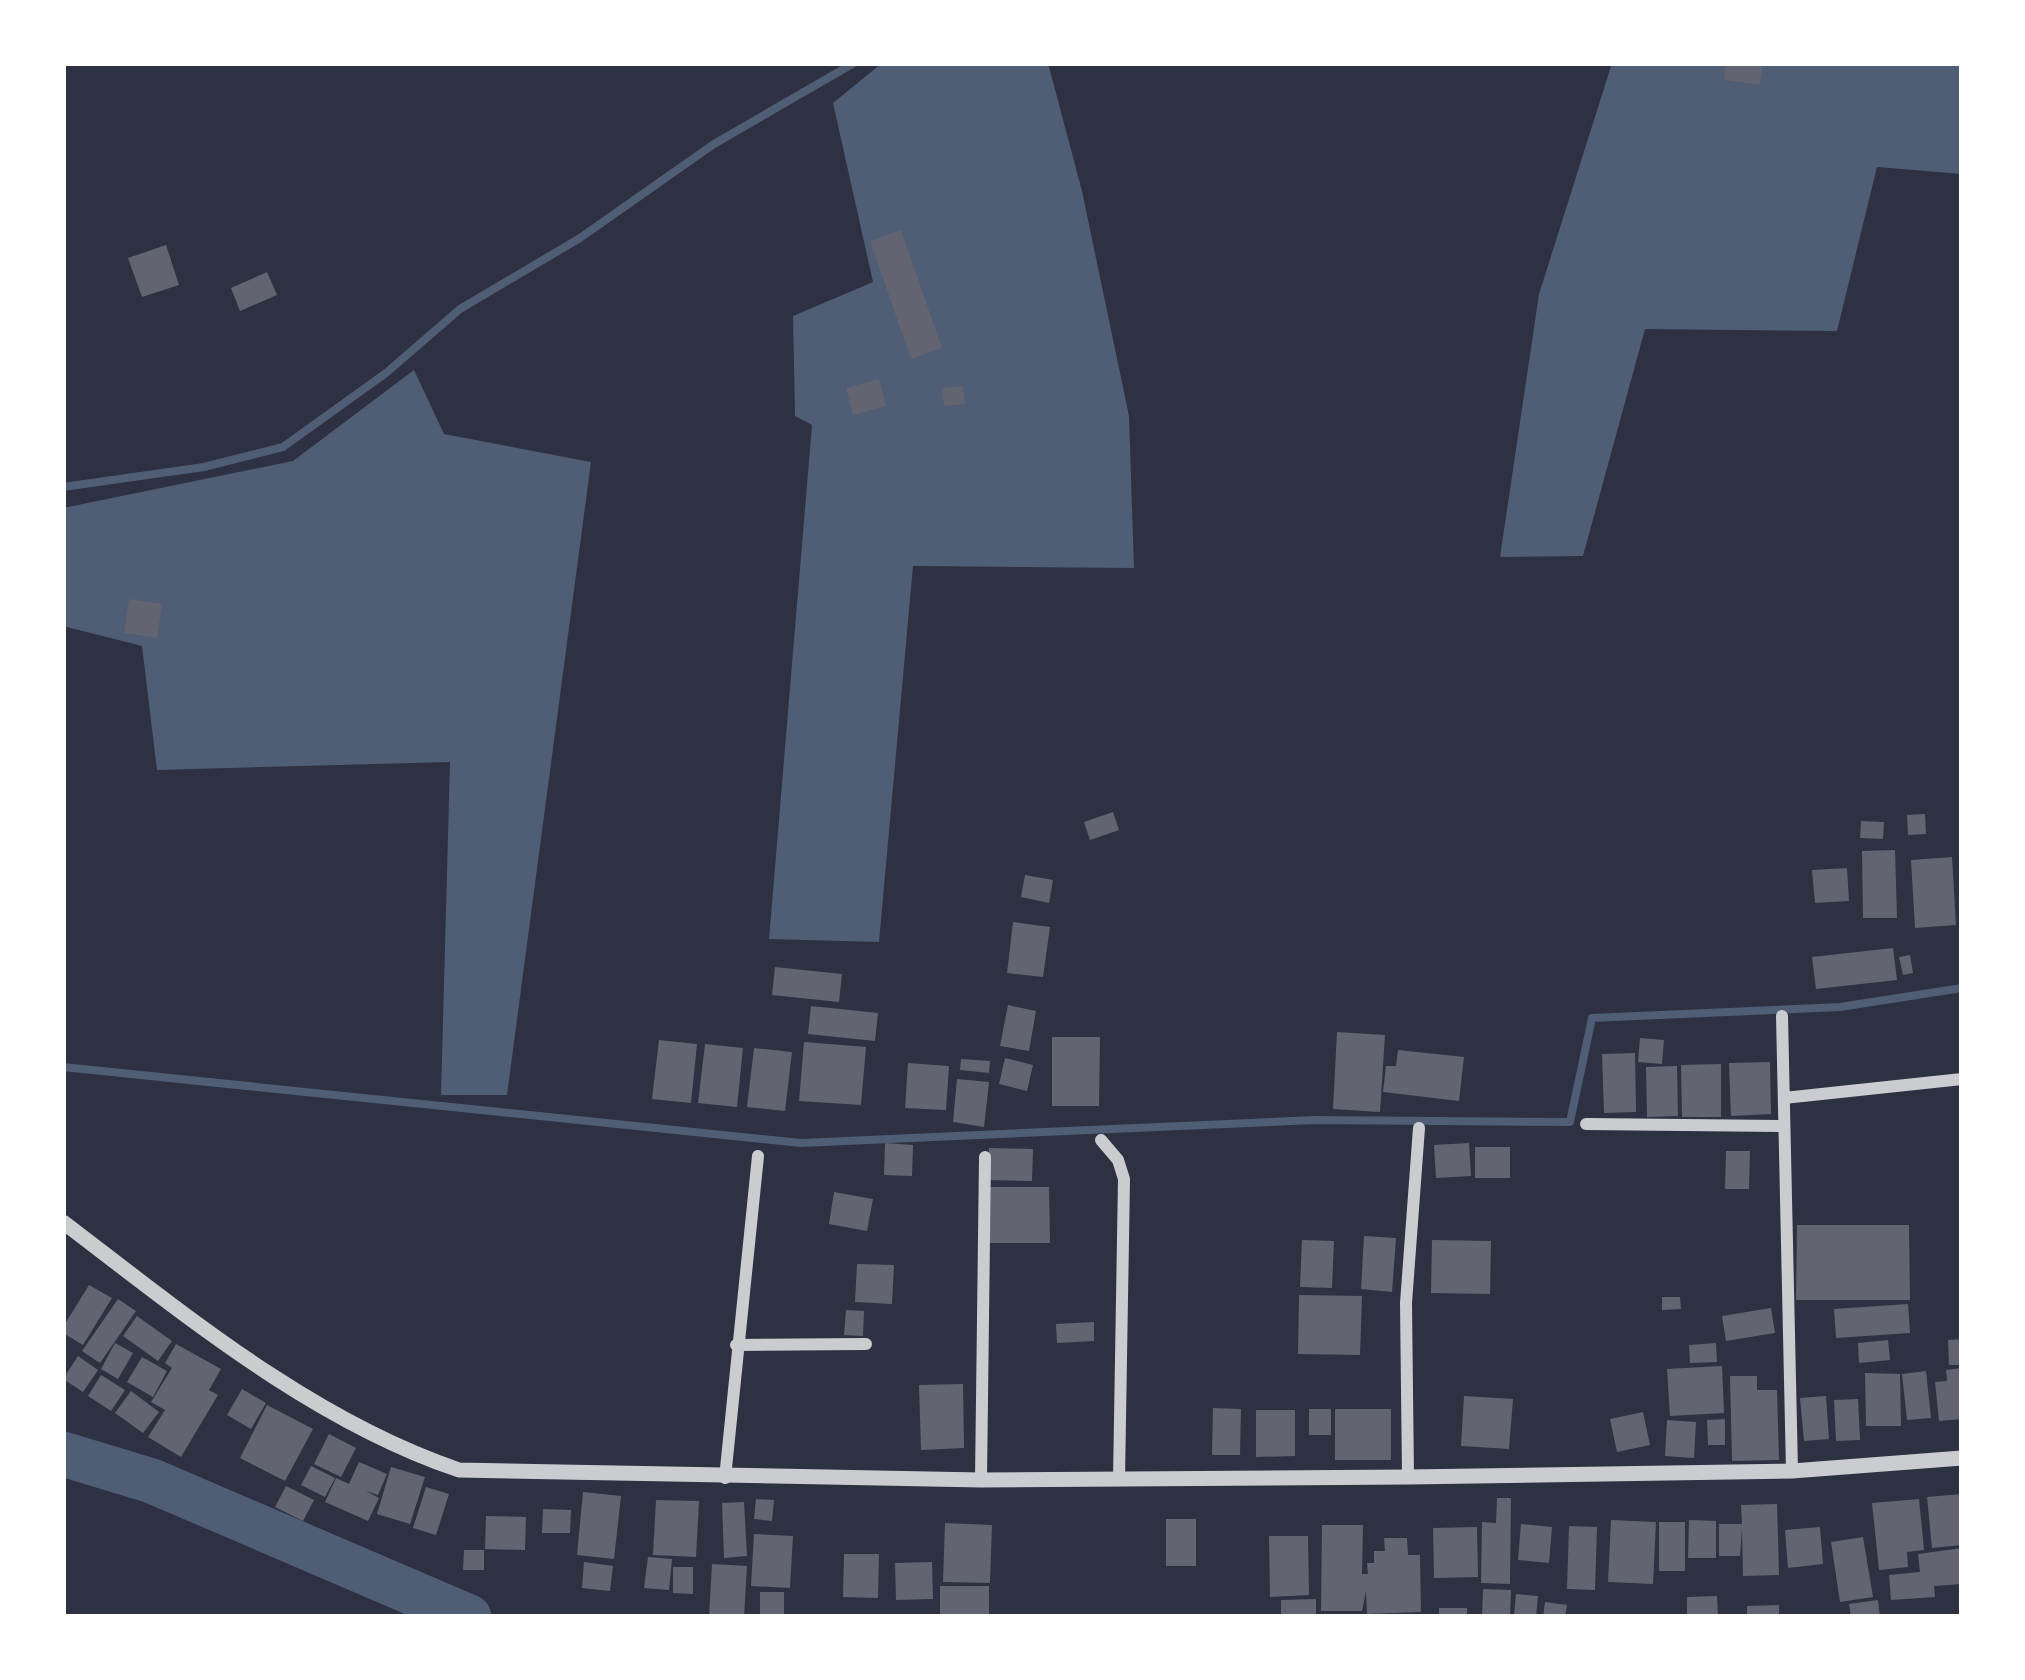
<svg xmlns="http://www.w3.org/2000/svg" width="2025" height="1680" viewBox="0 0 2025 1680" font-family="'Fira Sans Condensed',sans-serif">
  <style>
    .water { fill: #4f5d75 }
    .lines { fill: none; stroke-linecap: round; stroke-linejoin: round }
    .stream { stroke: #4f5d75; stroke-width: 8 }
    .river { stroke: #4f5d75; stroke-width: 45 }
    .building { fill: #626471 }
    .minor { stroke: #caccd0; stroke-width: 12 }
    .tertiary { stroke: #caccd0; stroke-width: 15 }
  </style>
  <rect width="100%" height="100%" fill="#2d3142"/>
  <path class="water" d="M882 63H1048L1082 191 1129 416 1134 568 913 566 879 942 769 939 812 425 795 416 793 316 873 282 833 103Z
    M1612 63H1962V174L1877 167 1837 331 1645 329 1583 556 1500 557 1539 294Z
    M414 370 444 434 591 462 507 1095H441L450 762 157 770 142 646 63 626V508L293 461Z"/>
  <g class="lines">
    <path class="stream" d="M63 487 204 467 283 447 386 373 460 309 580 238 714 144 854 63
      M63 1067 801 1143 1314 1120 1570 1122 1592 1018 1840 1007 1962 988"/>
    <path class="river" d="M63 1454 152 1481 469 1617"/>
  </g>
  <path class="building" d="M1726 63H1763L1760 85 1724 80Z
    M901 230 942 348 911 359 870 241Z
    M166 245 179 285 142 297 128 258Z
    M267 272 277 295 240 311 231 288Z
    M879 379 886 406 853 415 846 388Z
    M963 386 965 404 944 406 942 388Z
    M129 599 162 604 157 638 124 633Z
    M1113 812 1119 830 1090 840 1084 822Z
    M1925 814 1926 834 1908 835 1907 815Z
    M1861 821 1884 822 1883 839 1860 838Z
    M1895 850 1897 918H1863L1862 851Z
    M1952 857 1956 925 1915 928 1911 860Z
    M1847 868 1849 901 1815 903 1812 870Z
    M1025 875 1053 880 1049 903 1021 897Z
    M1013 922 1050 927 1043 977 1007 973Z
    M1893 948 1897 980 1816 989 1812 957Z
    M1910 955 1913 973 1903 975 1899 957Z
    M775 967 842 974 839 1002 772 995Z
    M1008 1005 1036 1011 1029 1051 1000 1046Z
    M811 1006 878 1013 875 1041 808 1034Z
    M1337 1032 1385 1035 1380 1112 1333 1109Z
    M1052 1037H1100L1099 1106H1052Z
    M1640 1038 1664 1040 1662 1064 1638 1062Z
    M659 1040 697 1044 691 1103 652 1099Z
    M804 1042 866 1047 861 1105 799 1101Z
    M705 1044 743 1048 737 1107 698 1103Z
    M754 1048 792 1052 785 1111 747 1107Z
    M1398 1050 1464 1057 1459 1101 1383 1092 1386 1066H1396Z
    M1635 1053 1636 1112 1604 1113 1602 1054Z
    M1005 1058 1033 1065 1027 1091 999 1084Z
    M961 1059 990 1061 989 1073 960 1070Z
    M1770 1062 1771 1114 1731 1116 1729 1063Z
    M908 1063 949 1066 946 1110 905 1108Z
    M1721 1064V1117H1682L1681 1065Z
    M1677 1066 1678 1116 1647 1117 1646 1067Z
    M957 1079 989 1082 984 1127 953 1122Z
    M885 1143 913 1145 912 1176 884 1175Z
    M1469 1143 1471 1176 1436 1178 1434 1145Z
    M1475 1147H1510V1178H1475Z
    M989 1148 1033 1149 1032 1181 988 1180Z
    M1726 1151H1750L1749 1189H1725Z
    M988 1187H1049L1050 1243H988Z
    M834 1192 873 1199 867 1231 829 1224Z
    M1797 1225H1909L1910 1300H1796Z
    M1364 1236 1396 1238 1392 1292 1361 1289Z
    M1302 1240 1334 1241 1332 1288 1300 1287Z
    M1432 1240 1491 1241 1490 1294 1431 1293Z
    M857 1264 894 1265 892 1304 855 1302Z
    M89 1285 112 1298 83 1345 63 1333V1327Z
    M1299 1295 1362 1296 1360 1355 1298 1354Z
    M1662 1297H1680L1681 1309 1662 1310Z
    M118 1299 136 1311 100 1363 82 1351Z
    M1908 1304 1910 1333 1836 1338 1834 1309Z
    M1771 1308 1775 1333 1726 1341 1722 1316Z
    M846 1310 864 1311 863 1336 844 1335Z
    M137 1316 172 1341 158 1361 123 1336Z
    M1094 1322V1341L1057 1343 1056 1324Z
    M1962 1339V1365H1949L1948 1340Z
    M1888 1340 1890 1360 1859 1363 1858 1343Z
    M115 1343 133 1353 118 1379 101 1369Z
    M1716 1343 1717 1362 1690 1363 1689 1345Z
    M176 1344 221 1369 209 1390 218 1395 181 1457 148 1437 165 1410 151 1402 172 1368 165 1363Z
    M78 1356 98 1370 83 1392 63 1379Z
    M142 1357 167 1371 153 1397 127 1382Z
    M1722 1366 1724 1413 1670 1416 1667 1369Z
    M1962 1368V1419L1939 1421 1935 1382 1947 1381 1946 1370Z
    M1926 1371 1931 1418 1907 1420 1902 1374Z
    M1865 1373 1900 1374 1901 1426H1866Z
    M101 1375 125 1390 111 1411 88 1396Z
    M1730 1376H1757V1390H1777L1779 1460 1732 1461Z
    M963 1384 964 1448 921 1450 919 1385Z
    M242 1389 266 1403 251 1429 227 1415Z
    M131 1391 159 1412 143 1433 115 1413Z
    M1464 1396 1513 1399 1509 1449 1461 1446Z
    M1826 1396 1829 1439 1804 1441 1800 1398Z
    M1858 1399 1860 1440 1836 1441 1834 1400Z
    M267 1405 313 1429 285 1481 240 1458Z
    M1213 1408 1241 1409 1240 1455H1212Z
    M1309 1409H1331V1435H1309Z
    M1335 1409H1391V1460H1335Z
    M1256 1410H1295V1456L1256 1457Z
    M1643 1412 1650 1445 1617 1452 1610 1419Z
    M1725 1419V1445H1708L1707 1420Z
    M1667 1420 1696 1422 1694 1458 1665 1456Z
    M329 1434 356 1448 341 1477 314 1464Z
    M359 1462 387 1474 378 1495 366 1491 379 1498 368 1521 325 1502 336 1478 349 1484Z
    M311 1466 335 1478 325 1497 301 1485Z
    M391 1467 425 1477 410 1524 377 1514Z
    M286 1486 314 1500 303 1521 275 1507Z
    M426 1487 449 1494 436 1535 413 1528Z
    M583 1492 621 1496 614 1559 577 1555Z
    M1962 1494V1545L1932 1548 1927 1497Z
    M1497 1498H1511L1510 1584 1481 1583 1482 1522 1496 1523Z
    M756 1499 774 1500 772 1521 754 1519Z
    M1919 1499 1924 1550 1907 1552 1908 1567 1879 1570 1872 1503Z
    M656 1500 699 1501 696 1557 653 1555Z
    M744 1502 747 1556 724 1558 722 1503Z
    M1777 1504 1779 1575 1743 1576 1742 1529 1740 1556H1719V1524H1742L1741 1505Z
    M543 1509 571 1510 570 1533H542Z
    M486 1516 526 1517 525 1550 485 1549Z
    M1166 1519H1196V1566H1166Z
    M1611 1520 1656 1522 1653 1584 1608 1582Z
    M1689 1520 1716 1521V1558H1688Z
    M1659 1522H1685V1571H1659Z
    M945 1523 992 1525 990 1583 943 1582Z
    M1521 1524 1552 1527 1549 1563 1518 1560Z
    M1322 1525H1363L1362 1574H1368L1367 1563H1374V1551H1385L1384 1538H1407L1408 1555H1420L1421 1612 1367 1614 1366 1591 1362 1611H1321Z
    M1569 1526 1597 1527 1595 1590 1567 1589Z
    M1477 1527 1478 1577 1434 1578 1433 1528Z
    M1820 1527 1823 1564 1788 1568 1785 1530Z
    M754 1534 793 1536 790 1588 751 1586Z
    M1269 1536H1308L1309 1595 1270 1597Z
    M1863 1537 1873 1597 1840 1602 1831 1542Z
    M1962 1548V1584L1934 1586 1935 1597 1891 1600 1889 1575 1920 1572 1918 1554Z
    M464 1550H484V1570H463Z
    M844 1554H879L878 1598 843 1597Z
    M648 1557 672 1559 669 1590 644 1588Z
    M584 1562 613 1566 610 1591 582 1588Z
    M932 1562 933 1599 896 1600 895 1563Z
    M712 1564 747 1566 744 1617H709Z
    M673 1567H693V1594L673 1593Z
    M940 1586H989V1617H940Z
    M1483 1589 1511 1590 1510 1617H1482Z
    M760 1592H784V1617H760Z
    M1516 1594 1538 1596 1536 1617H1514Z
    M1717 1596 1718 1617H1687V1597Z
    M1316 1599V1617L1281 1614V1600Z
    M1878 1600 1880 1617H1851L1849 1604Z
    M1545 1602 1567 1605 1565 1617H1543Z
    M1779 1605V1617H1747V1606Z
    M1439 1608H1467V1617H1439Z"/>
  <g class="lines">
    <path class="minor" d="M1782 1016 1792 1471
      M1784 1098 1962 1079
      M1586 1124 1782 1126
      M1101 1140 1118 1160 1124 1179 1119 1479
      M736 1345 866 1344
      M1408 1477 1406 1303 1419 1128
      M725 1478 758 1156
      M981 1480 985 1157"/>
    <path class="tertiary" d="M63 1222C184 1314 313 1421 459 1470L981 1480 1408 1477 1792 1471 1962 1458"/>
  </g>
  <rect width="2025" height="1680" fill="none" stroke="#ffffff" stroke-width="132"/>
</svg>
